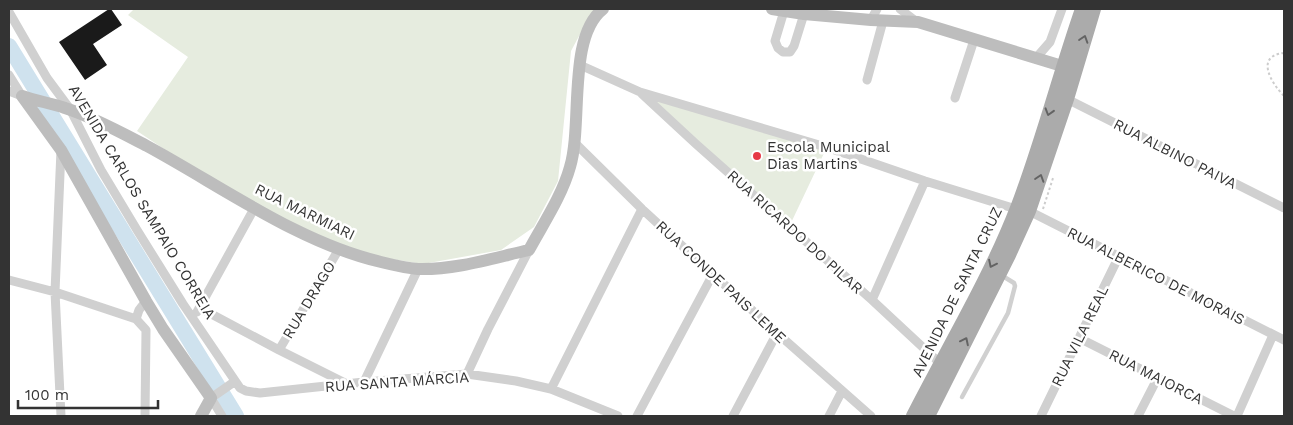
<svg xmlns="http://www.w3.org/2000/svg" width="1293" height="425" viewBox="0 0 1293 425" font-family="'Work Sans',sans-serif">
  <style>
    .green { fill: #e6ecdf }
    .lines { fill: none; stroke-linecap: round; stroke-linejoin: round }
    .river { stroke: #cfe2ee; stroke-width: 16 }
    .building { fill: #1a1a1a }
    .path { stroke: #cdcdcd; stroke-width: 2; stroke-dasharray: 2.5 2.5; stroke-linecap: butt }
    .lane { stroke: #d0d0d0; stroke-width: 4.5 }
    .street { stroke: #d0d0d0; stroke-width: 9 }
    .secondary { stroke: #bdbdbd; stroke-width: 12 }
    .primary { stroke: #ababab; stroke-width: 14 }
    .oneway { stroke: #636363 }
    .poi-dot { fill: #e63946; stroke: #fff; stroke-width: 2 }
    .labels { text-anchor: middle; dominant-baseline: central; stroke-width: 5; stroke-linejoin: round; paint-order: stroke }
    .poi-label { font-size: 15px; fill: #333; stroke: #fff; text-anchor: start }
    .street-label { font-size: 15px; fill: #333; stroke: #fff }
  </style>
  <rect width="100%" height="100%" fill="#fff"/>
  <path class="green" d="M134 9H601L586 23 571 51 558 181 534 227 501 250 423 264 366 255 308 233 188 165 137 131 188 57 128 15Z
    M648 96 826 149 790 225Z"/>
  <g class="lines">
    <path class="river" d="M9 46 236 416"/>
  </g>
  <path class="building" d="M109 9H111L122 25 93 44 107 65 85 80 59 42Z"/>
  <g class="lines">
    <path class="path" d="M1284 53C1254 56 1272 84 1284 96
      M1043 209 1053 178"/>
    <path class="lane" d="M962 397 1008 313 1015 286 1014 283 1001 275"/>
    <path class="street" d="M900 9 917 22
      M784 11 775 41 778 48 783 52H790L794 46 804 14
      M9 12 47 78 70 109 101 170 137 230 183 304 240 388 246 391 260 393 364 382 467 374 516 381 551 389 618 416
      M871 20 877 9
      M1036 58 1050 42 1062 9
      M580 65 640 92 826 147 925 181 1016 209
      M9 75 22 96
      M867 80 883 21
      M9 91 22 96
      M642 94 696 144 872 300 944 367
      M955 98 974 40
      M1067 99 1284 208
      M575 143 642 209 777 333 871 416
      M61 150 55 292 61 416
      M1029 211 1284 340
      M9 280 55 292 136 319
      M872 300 925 181
      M200 308 279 350 347 384
      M197 312 255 207
      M1079 338 1234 416
      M279 350 339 249
      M467 374 488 329 529 250
      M364 382 418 269
      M551 389 642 209
      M145 416 146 330 136 319 139 310 146 301
      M222 416 211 398 234 382
      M637 416 713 274
      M733 416 777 333
      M829 416 842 391
      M1041 416 1119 256
      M1138 416 1157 379
      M1237 416 1273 335"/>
    <path class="secondary" d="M772 9 804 14 871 20 918 22 1072 69
      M22 96C36 101 51 103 65 108 93 117 122 133 147 146 221 186 299 243 381 262 393 265 405 268 418 269 456 270 493 258 529 250 543 224 562 196 570 167 583 124 567 37 603 9
      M22 96 61 150 146 301 163 329 211 398 201 416"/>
    <path class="primary" d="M913 416C948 347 989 280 1017 208 1042 143 1059 75 1082 9
      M928 416 1009 255 1029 211 1067 99 1094 9"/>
  </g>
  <defs><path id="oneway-chevron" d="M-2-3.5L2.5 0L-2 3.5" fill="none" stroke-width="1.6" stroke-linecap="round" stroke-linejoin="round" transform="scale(1.25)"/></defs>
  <g class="oneway">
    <use href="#oneway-chevron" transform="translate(1084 39) rotate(-72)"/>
    <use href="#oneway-chevron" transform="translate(1049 112) rotate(107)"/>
    <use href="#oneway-chevron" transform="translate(1040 178) rotate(-72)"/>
    <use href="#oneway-chevron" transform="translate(992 264) rotate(116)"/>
    <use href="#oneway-chevron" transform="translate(965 341) rotate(-64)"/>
  </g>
  <circle class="poi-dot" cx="757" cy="156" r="5"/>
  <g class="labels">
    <g class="poi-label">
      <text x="767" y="147">Escola Municipal<tspan x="767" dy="17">Dias Martins</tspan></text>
    </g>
    <g class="street-label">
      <text transform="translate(1175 154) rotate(27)">RUA ALBINO PAIVA</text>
      <text transform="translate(142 202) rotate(59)">AVENIDA CARLOS SAMPAIO CORREIA</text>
      <text transform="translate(305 212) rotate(26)">RUA MARMIARI</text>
      <text transform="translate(795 232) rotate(42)">RUA RICARDO DO PILAR</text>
      <text transform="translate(1156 276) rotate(27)">RUA ALBERICO DE MORAIS</text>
      <text transform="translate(721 282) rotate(43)">RUA CONDE PAIS LEME</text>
      <text transform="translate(957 292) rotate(-64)">AVENIDA DE SANTA CRUZ</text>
      <text transform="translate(309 300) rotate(-59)">RUA DRAGO</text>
      <text transform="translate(1080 336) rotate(-64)">RUA VILA REAL</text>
      <text transform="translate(1156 377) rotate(27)">RUA MAIORCA</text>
      <text transform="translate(397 382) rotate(-4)">RUA SANTA MÁRCIA</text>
    </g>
  </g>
  <rect width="1293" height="425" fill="none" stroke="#333333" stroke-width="20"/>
  <path d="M18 400v8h140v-8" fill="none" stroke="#333333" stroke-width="2.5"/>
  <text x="25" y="400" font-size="15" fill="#333333" stroke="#ffffff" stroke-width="4" paint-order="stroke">100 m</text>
</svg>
